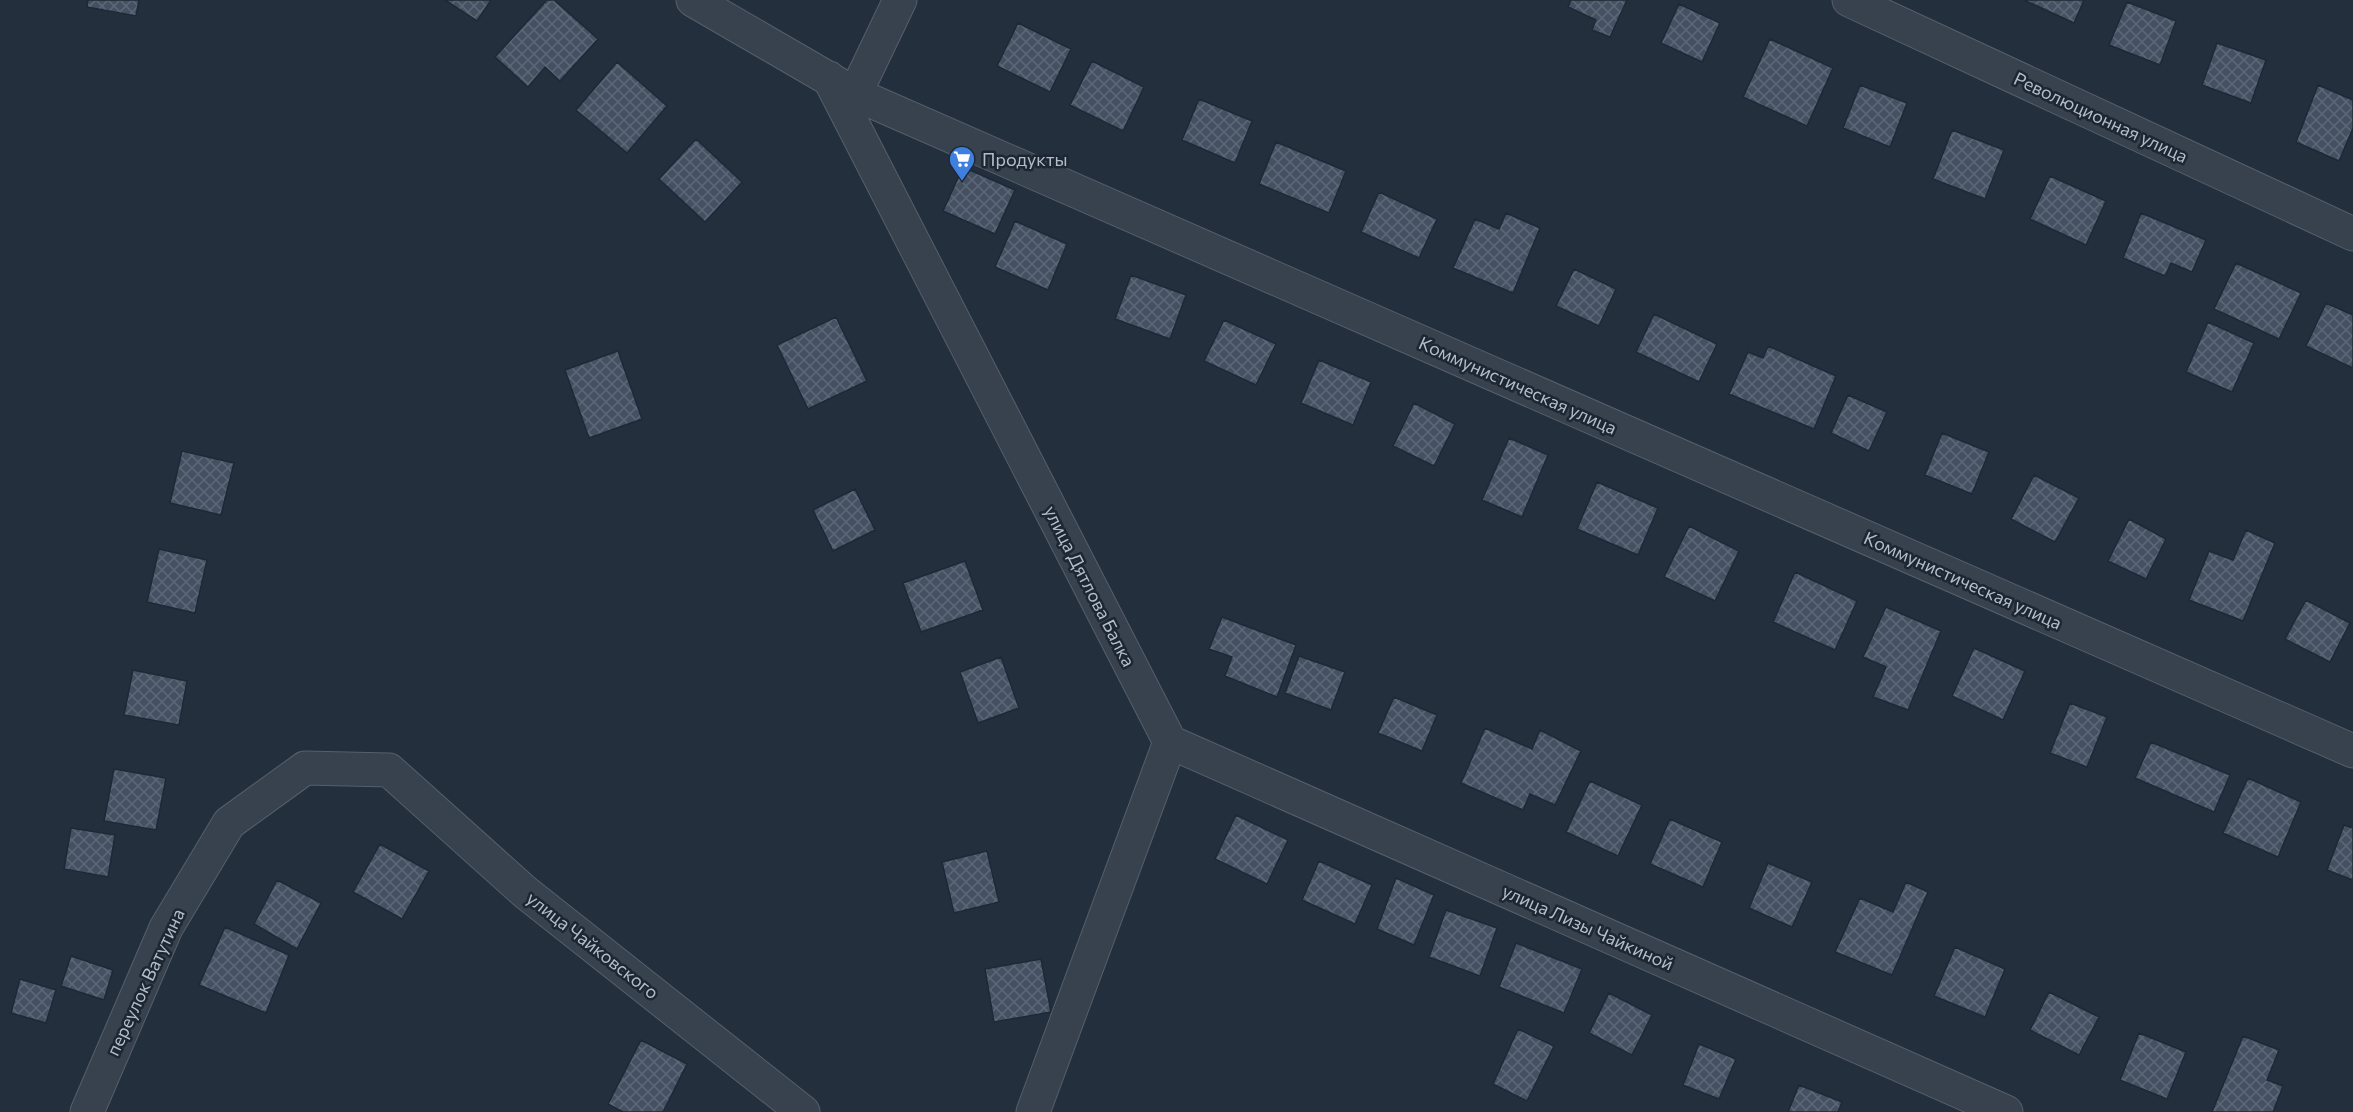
<svg xmlns="http://www.w3.org/2000/svg" width="2353" height="1112" viewBox="0 0 2353 1112" font-family="Commissioner,sans-serif">
  <style>
    .building { fill: url(#building-cross-hatch); stroke: #1f2835; stroke-width: 1.5 }
    .lines { fill: none; stroke-linecap: round; stroke-linejoin: round }
    .street-casing { stroke: #565f6c; stroke-width: 35 }
    .street { stroke: #38414e; stroke-width: 33 }
    .labels { text-anchor: middle; dominant-baseline: central; stroke-width: 5; stroke-linejoin: round; paint-order: stroke }
    .street-label { font-size: 18px; fill: #b4bcc9; stroke: #1d2633 }
    .poi-label { font-size: 18px; fill: #b4bcc9; stroke: #1d2633; text-anchor: start }
  </style>
  <defs>
    <pattern id="building-cross-hatch" width="8" height="8" patternUnits="userSpaceOnUse" patternTransform="scale(1.5)"><rect width="8" height="8" fill="#455162"/><path d="M0 0l8 8M0 8l8-8" fill="none" stroke="#5d6877"/></pattern>
  </defs>
  <rect width="100%" height="100%" fill="#242f3e"/>
  <path class="building" d="M88 0H139L136 16 87 7Z
    M445 0H491L477 21Z
    M547 0H554L598 39 560 81 545 67 528 87 495 57Z
    M1571 0H1627L1610 37 1592 30 1596 20 1568 7Z
    M2024 0H2084L2074 23Z
    M2127 2 2176 21 2160 65 2109 45Z
    M1679 4 1720 23 1702 62 1661 43Z
    M1018 23 1071 49 1050 92 997 66Z
    M1770 39 1833 68 1807 126 1743 97Z
    M2217 43 2266 60 2251 103 2202 85Z
    M1092 61 1144 87 1123 131 1070 105Z
    M617 62 667 106 627 153 576 110Z
    M1860 85 1907 103 1890 147 1843 128Z
    M2318 85 2353 100V128L2339 161 2296 142Z
    M1199 99 1252 121 1235 163 1182 140Z
    M1952 130 2004 150 1985 199 1933 179Z
    M696 139 742 182 705 222 659 179Z
    M1276 142 1346 171 1329 213 1259 184Z
    M963 167 1015 190 995 234 943 211Z
    M2050 176 2106 201 2086 245 2030 219Z
    M1379 192 1437 219 1419 258 1361 232Z
    M1506 213 1540 228 1513 293 1453 268 1475 219 1499 229Z
    M2141 213 2206 240 2192 272 2171 263 2165 276 2123 258Z
    M1015 221 1067 244 1048 290 995 267Z
    M2236 263 2301 293 2279 339 2214 309Z
    M1574 269 1616 289 1599 326 1556 306Z
    M1131 275 1186 295 1170 339 1115 319Z
    M2326 303 2353 315V368L2306 346Z
    M1654 314 1717 344 1699 382 1636 352Z
    M836 317 867 381 808 409 777 345Z
    M1224 320 1276 344 1256 385 1204 361Z
    M2208 322 2254 343 2232 392 2186 372Z
    M1768 346 1836 376 1814 429 1729 394 1748 352 1763 358Z
    M618 351 642 419 589 438 565 370Z
    M1319 360 1371 382 1353 425 1301 403Z
    M1848 395 1887 412 1869 451 1831 433Z
    M1414 403 1455 424 1434 466 1393 446Z
    M1942 433 1989 452 1972 494 1925 475Z
    M1509 438 1548 455 1522 517 1482 500Z
    M182 451 234 463 221 515 170 503Z
    M2034 475 2079 498 2055 542 2011 519Z
    M1597 482 1658 508 1638 555 1577 529Z
    M855 489 875 530 833 551 813 510Z
    M2129 519 2166 539 2146 579 2108 561Z
    M1689 526 1739 551 1715 601 1664 577Z
    M2246 530 2275 543 2243 621 2189 600 2209 551 2233 560Z
    M159 549 207 560 195 613 147 602Z
    M965 561 983 610 921 632 903 583Z
    M1795 572 1857 601 1835 650 1773 622Z
    M2306 600 2350 623 2330 662 2285 639Z
    M1886 607 1941 631 1908 710 1873 697 1886 667 1863 657Z
    M1222 617 1296 645 1277 697 1225 676 1232 657 1209 649Z
    M1974 648 2025 671 2003 720 1952 696Z
    M1299 656 1345 672 1331 710 1285 693Z
    M1001 657 1019 708 978 723 960 672Z
    M133 670 187 681 179 725 124 715Z
    M1394 697 1437 715 1422 751 1378 733Z
    M2070 703 2107 717 2087 767 2050 753Z
    M1485 728 1532 749 1540 730 1581 751 1555 805 1530 794 1523 810 1461 783Z
    M2151 742 2230 775 2214 812 2135 778Z
    M114 769 166 778 156 830 104 821Z
    M2248 778 2301 802 2278 857 2223 833Z
    M1590 781 1642 805 1618 856 1566 832Z
    M1236 815 1288 840 1267 884 1215 859Z
    M1670 819 1722 842 1703 887 1650 864Z
    M2344 825 2353 828V880L2327 870Z
    M71 828 115 835 108 877 64 869Z
    M380 844 429 871 402 919 353 892Z
    M987 851 999 902 954 913 942 862Z
    M1319 861 1372 885 1355 924 1302 900Z
    M1768 863 1812 882 1792 927 1749 908Z
    M1396 878 1434 895 1414 945 1377 929Z
    M277 880 321 903 297 949 254 924Z
    M1906 882 1928 892 1892 975 1835 952 1860 898 1893 912Z
    M1446 910 1497 928 1480 976 1429 957Z
    M225 927 289 955 266 1013 199 985Z
    M1516 943 1582 969 1564 1013 1499 987Z
    M1955 947 2005 969 1985 1017 1934 996Z
    M71 956 113 970 104 1000 61 986Z
    M1041 959 1051 1012 994 1022 985 969Z
    M20 979 56 990 46 1023 11 1013Z
    M2049 992 2099 1017 2079 1055 2030 1030Z
    M1609 993 1652 1015 1632 1055 1589 1033Z
    M1518 1029 1554 1046 1527 1101 1493 1084Z
    M2139 1033 2186 1052 2167 1099 2120 1080Z
    M2243 1036 2279 1050 2267 1080 2283 1086 2273 1112H2212Z
    M641 1040 687 1064 663 1112H623L608 1104Z
    M1699 1044 1736 1059 1719 1099 1683 1085Z
    M1799 1085 1842 1102 1838 1112H1788Z"/>
  <g class="lines">
    <g class="street-casing">
      <path id="street" d="M693 0 855 94 2353 751
        M1849 0 2353 234
        M829 78 1170 742 1033 1112
        M855 94 900 0
        M1170 742 2006 1112
        M87 1112 166 928 229 823 305 768 389 770 525 892 803 1112"/>
    </g>
    <use href="#street" class="street"/>
  </g>
  <defs>
    <g id="supermarket-pin" transform="scale(1.35)"><path d="M0 17L-7.5 6A9.5 9.5 0 1 1 7.5 6Z" fill="#3f7fe0" stroke="#1d2633"/><path d="M-6-5.5h2.5l.6 2H6L4.5 2H-2.5L-4.4-4H-6ZM-1.5 3.2a1.3 1.3 0 1 0 .1 0ZM3 3.2a1.3 1.3 0 1 0 .1 0Z" fill="#fff"/></g>
  </defs>
  <g fill-rule="evenodd">
    <use href="#supermarket-pin" x="962" y="159"/>
  </g>
  <g class="labels">
    <g class="street-label">
      <text transform="translate(2101 117) rotate(25)">Революционная улица</text>
      <text transform="translate(1518 385) rotate(24)">Коммунистическая улица</text>
      <text transform="translate(1963 580) rotate(24)">Коммунистическая улица</text>
      <text transform="translate(1090 586) rotate(63)">улица Дятлова Балка</text>
      <text transform="translate(1588 927) rotate(24)">улица Лизы Чайкиной</text>
      <text transform="translate(593 945) rotate(38)">улица Чайковского</text>
      <text transform="translate(145 982) rotate(-65)">переулок Ватутина</text>
    </g>
    <g class="poi-label">
      <text x="982" y="159">Продукты</text>
    </g>
  </g>
</svg>
